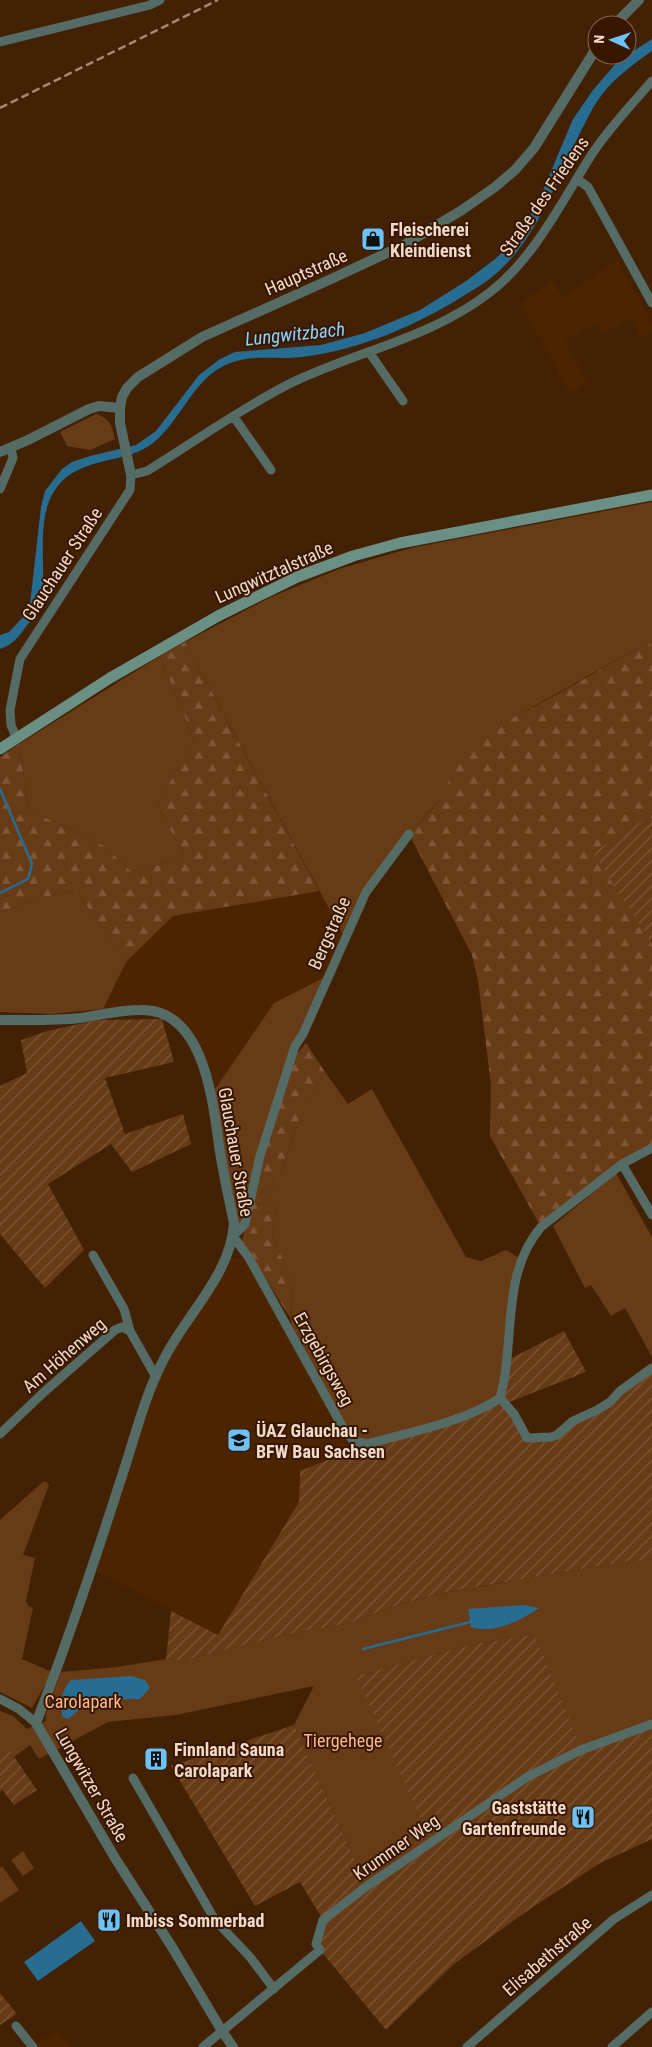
<svg xmlns="http://www.w3.org/2000/svg" width="652" height="2047" viewBox="0 0 652 2047" font-family="'Roboto Condensed',sans-serif">
  <style>
    .built { fill: #4c2400 }
    .green { fill: #683b17 }
    .forest { fill: url(#forest-firs) }
    .garden { fill: url(#garden-furrows) }
    .water { fill: #276d91 }
    .lines { fill: none; stroke-linecap: round; stroke-linejoin: round }
    .stream { stroke: #276d91; stroke-width: 2.5 }
    .minor { stroke: #546c65; stroke-width: 9 }
    .tertiary { stroke: #546c65; stroke-width: 10 }
    .secondary { stroke: #6a9085; stroke-width: 11 }
    .rail { stroke: #a48973; stroke-width: 2.5; stroke-dasharray: 8 4; stroke-linecap: butt }
    .labels { text-anchor: middle; dominant-baseline: central; stroke-width: 4; stroke-linejoin: round; paint-order: stroke }
    .street-label { font-size: 18px; fill: #f1dacb; stroke: #381700 }
    .poi-label { font-size: 18px; font-weight: bold; fill: #f1dacb; stroke: #381700; text-anchor: start }
    .park-label { font-size: 18px; fill: #fab98c; stroke: #381700 }
    .water-label { font-size: 19px; font-style: italic; fill: #8ad3ff; stroke: #381700 }
  </style>
  <defs>
    <pattern id="forest-firs" width="22" height="20" patternUnits="userSpaceOnUse" patternTransform="scale(1.25)"><rect width="22" height="20" fill="#683b17"/><path d="M5 1l3.5 6h-7zM16 11l3.5 6h-7z" fill="#7e5737"/></pattern>
    <pattern id="garden-furrows" width="10" height="10" patternUnits="userSpaceOnUse" patternTransform="scale(1.25)"><rect width="10" height="10" fill="#683b17"/><path d="M-1 1l2-2M0 10L10 0M9 11l2-2" fill="none" stroke="#7e5737"/></pattern>
  </defs>
  <rect width="100%" height="100%" fill="#432104"/>
  <path class="built" d="M618 260 652 323V332L641 339 637 333 639 331 632 318 602 334 596 324 565 341 587 382 569 393 521 303 552 280 562 297Z
    M319 891 345 938 329 975 274 1003 211 1095 190 1037 159 1012 100 1014 126 962 173 916Z
    M245 1257 336 1420 348 1451 300 1471 299 1502 218 1635 92 1569 148 1398 224 1260Z
    M58 2030 70 2047H39L37 2043Z"/>
  <path class="green" d="M96 414C110 418 112 426 115 439L90 450 67 446 60 432Z
    M652 502V647L649 642 518 715 450 779 446 793 409 834 366 892 345 938 185 642 271 597 339 569 411 548Z
    M160 656 194 740 157 805 184 855 134 874 103 845 46 818 29 814 19 744Z
    M76 890 126 962 103 1009 51 1014 0 1012V913L36 899Z
    M329 975 303 1034 245 1224 233 1236 211 1095 274 1003Z
    M325 1072 348 1104 372 1089 466 1257 481 1261 506 1250 521 1259 504 1386 488 1406 367 1444 354 1441 291 1333 292 1279 272 1236 277 1207 261 1193 279 1182C290 1141 302 1109 325 1072Z
    M616 1173 652 1237V1357L625 1308 611 1316 591 1285 585 1288 553 1226Z
    M43 1482H47L49 1485 23 1555 35 1558 26 1601 28 1606 33 1608 22 1659 52 1672 32 1708 0 1692V1520Z
    M652 1559V1723L581 1750 535 1634 469 1645 357 1676 431 1842 367 1886 294 1725 314 1686 176 1715 108 1722 39 1759 30 1745 14 1757 23 1769 0 1792V1711L13 1716 27 1729 46 1721V1714L61 1672 117 1667 166 1659 182 1661 288 1634 347 1624 400 1604 443 1593 599 1566Z
    M23 1851 34 1868 23 1876 11 1860Z
    M2 1866 19 1890 0 1903V1868Z"/>
  <path class="forest" d="M185 642 319 891 173 916 126 962 76 890 36 899 0 913V757L19 744 29 814 46 818 103 845 134 874 184 855 157 805 194 740 160 656Z
    M649 642 652 647V820L650 817 594 853 652 944V1148L541 1227 490 1136 491 1085 478 981 472 955 409 834C427 813 451 797 450 767L481 738 518 715 552 697Z
    M306 1043 325 1072C302 1109 290 1141 279 1182L261 1193 277 1207 272 1236 292 1279 291 1319 242 1241 263 1157 296 1055Z"/>
  <path class="garden" d="M650 816 652 820V944L593 853Z
    M162 1019 174 1062 105 1078 125 1134 183 1114 191 1144 132 1172 111 1144 48 1184 84 1250 45 1288 0 1234V1086L27 1073 21 1040 47 1031 98 1020Z
    M564 1331 586 1372 507 1403 527 1438 551 1437 597 1410 652 1369V1559L599 1566 442 1593 400 1604 347 1624 288 1634 182 1661 166 1659 171 1611 218 1635 299 1502 300 1471 367 1444 468 1415 500 1398 506 1361Z
    M535 1634 581 1749 652 1723V1839L600 1863 527 1911 454 1964 386 2030 320 1950 323 1920 300 1882 255 1906 171 1766 294 1725 367 1886 431 1842 356 1676 469 1645Z
    M9 1750 37 1790 14 1805 0 1787V1757Z
    M0 1993 17 2014 0 2025Z"/>
  <path class="water" d="M652 39V51C635 63 618 75 604 92 594 104 587 119 580 133 555 183 537 240 492 277 485 283 476 288 468 293 418 325 360 350 302 357 277 360 253 354 230 363 193 377 182 420 153 443 129 462 94 457 68 476 36 500 44 545 43 580 43 587 45 598 42 604 38 612 31 620 25 628 18 638 12 645 0 649V635L9 632 22 618 30 604 41 507 45 491 62 469 72 462 90 456 136 445 156 431 199 375 220 359 235 352 321 345 365 333 420 310 466 281 495 259 518 238 541 195 573 119 593 90 618 61Z
    M524 1605 539 1608C522 1620 492 1635 471 1627L468 1609Z
    M131 1676 145 1680 150 1688 140 1699C121 1699 100 1699 82 1708 76 1711 74 1716 67 1719L62 1716C62 1701 60 1691 71 1680Z
    M81 1921 95 1941 38 1981 24 1962Z"/>
  <g class="lines">
    <path class="stream" d="M0 789 32 864 28 879 0 893
      M363 1649 470 1622"/>
    <path class="minor" d="M0 42 150 5 160 0
      M577 179 588 187 652 303
      M369 352 403 401
      M234 417 271 470
      M0 489 13 458 11 448
      M16 737 11 725 10 710 20 659 124 499 130 490 131 475 147 471C194 442 240 409 289 384 354 352 431 338 489 293 534 259 562 201 592 154 609 128 631 105 652 81
      M409 834 366 892 303 1034 295 1046 260 1156 245 1224 233 1236 249 1258 346 1433 354 1441 367 1444C407 1433 467 1421 500 1398
      M622 1164 652 1215
      M93 1255 124 1309 130 1331 156 1377
      M500 1398C516 1342 500 1275 541 1227L622 1164 652 1148
      M500 1398 514 1414 527 1438 551 1437 557 1435 573 1421 597 1410 610 1402 620 1391 652 1368
      M0 1434 44 1392 115 1330 122 1327 130 1331
      M0 1699 19 1709 36 1723
      M133 1778 215 1920 250 1957 274 1989
      M16 2026 33 2047
      M203 2047 320 1950 316 1944 323 1920 367 1886 527 1777 581 1750 652 1724
      M467 2047 614 1919 652 1895
      M612 2047 652 2012"/>
    <path class="tertiary" d="M614 25 639 0
      M0 452 28 440 89 409 99 406 120 408
      M131 475 120 423V408L122 397 127 388 138 377 202 337 329 280 404 245 462 210 495 187 515 170 534 148 597 47
      M0 1020C27 1020 53 1021 80 1018 100 1015 120 1010 140 1010 206 1008 213 1106 220 1152 224 1176 229 1200 234 1223 231 1274 187 1314 165 1357 144 1396 134 1441 120 1482 94 1563 67 1644 36 1723L115 1858 172 1947 222 2031 233 2047"/>
    <path class="secondary" d="M0 749 110 678 218 616 297 577 353 556 400 543 652 495"/>
    <path class="rail" d="M0 108 218 0"/>
  </g>
  <defs>
    <g id="shop-square" transform="scale(1.25)"><rect x="-9" y="-9" width="18" height="18" rx="4" fill="#6ec2f3" stroke="#381700"/><path d="M-5-2.5h2.3a2.7 3.5 0 0 1 5.4 0H5L5.5 6h-11ZM-1.5-2.5h3a1.5 2.3 0 0 0-3 0Z" fill="#111"/></g>
    <g id="school-square" transform="scale(1.25)"><rect x="-9" y="-9" width="18" height="18" rx="4" fill="#6ec2f3" stroke="#381700"/><path d="M0-5L7-2L0 1L-7-2ZM-4 1L0 2.5L4 1V4Q0 6-4 4Z" fill="#111"/></g>
    <g id="building-square" transform="scale(1.25)"><rect x="-9" y="-9" width="18" height="18" rx="4" fill="#6ec2f3" stroke="#381700"/><path d="M-4-6H4V6H1V3H-1V6H-4ZM-2.5-4.3h1.7v1.8h-1.7ZM.8-4.3h1.7v1.8H.8ZM-2.5-1h1.7V.8h-1.7ZM.8-1h1.7V.8H.8Z" fill="#111"/></g>
    <g id="restaurant-square" transform="scale(1.25)"><rect x="-9" y="-9" width="18" height="18" rx="4" fill="#6ec2f3" stroke="#381700"/><path d="M-5-6h1v4h1v-4h1v4h1v-4h1v5L-1.5 .5V6h-2V.5L-5-1ZM5-6V6H3V1.5H1.5Q1.5-4 5-6Z" fill="#111"/></g>
  </defs>
  <g fill-rule="evenodd">
    <use href="#shop-square" x="373" y="239"/>
    <use href="#school-square" x="239" y="1440"/>
    <use href="#building-square" x="156" y="1759"/>
    <use href="#restaurant-square" x="583" y="1817"/>
    <use href="#restaurant-square" x="109" y="1920"/>
  </g>
  <g class="labels">
    <g class="street-label">
      <text transform="translate(544 196) rotate(-55)">Straße des Friedens</text>
      <text transform="translate(306 272) rotate(-24)">Hauptstraße</text>
      <text transform="translate(62 564) rotate(-57)">Glauchauer Straße</text>
      <text transform="translate(274 572) rotate(-24)">Lungwitztalstraße</text>
      <text transform="translate(329 933) rotate(-66)">Bergstraße</text>
      <text transform="translate(236 1152) rotate(80)">Glauchauer Straße</text>
      <text transform="translate(64 1355) rotate(-41)">Am Höhenweg</text>
      <text transform="translate(324 1359) rotate(61)">Erzgebirgsweg</text>
      <text transform="translate(92 1785) rotate(60)">Lungwitzer Straße</text>
      <text transform="translate(396 1847) rotate(-35)">Krummer Weg</text>
      <text transform="translate(547 1956) rotate(-41)">Elisabethstraße</text>
    </g>
    <g class="poi-label">
      <text x="390" y="229">Fleischerei<tspan x="390" dy="21">Kleindienst</tspan></text>
      <text x="256" y="1430">ÜAZ Glauchau -<tspan x="256" dy="21">BFW Bau Sachsen</tspan></text>
      <text x="174" y="1749">Finnland Sauna<tspan x="174" dy="21">Carolapark</tspan></text>
      <text x="566" y="1807" text-anchor="end">Gaststätte<tspan x="566" dy="21">Gartenfreunde</tspan></text>
      <text x="126" y="1920">Imbiss Sommerbad</text>
    </g>
    <g class="park-label">
      <text x="83" y="1701">Carolapark</text>
      <text x="343" y="1740">Tiergehege</text>
    </g>
    <g class="water-label">
      <text transform="translate(295 334) rotate(-6)">Lungwitzbach</text>
    </g>
  </g>
  <g transform="translate(612 40) rotate(273)"><circle r="24" fill="#381700" stroke="#826551"/>
  <path d="M0-4L9 19L0 12L-9 19Z" fill="#6ec2f3"/>
  <text y="-8" font-size="14" font-weight="bold" text-anchor="middle" fill="#f1dacb">N</text>
  </g>
</svg>
